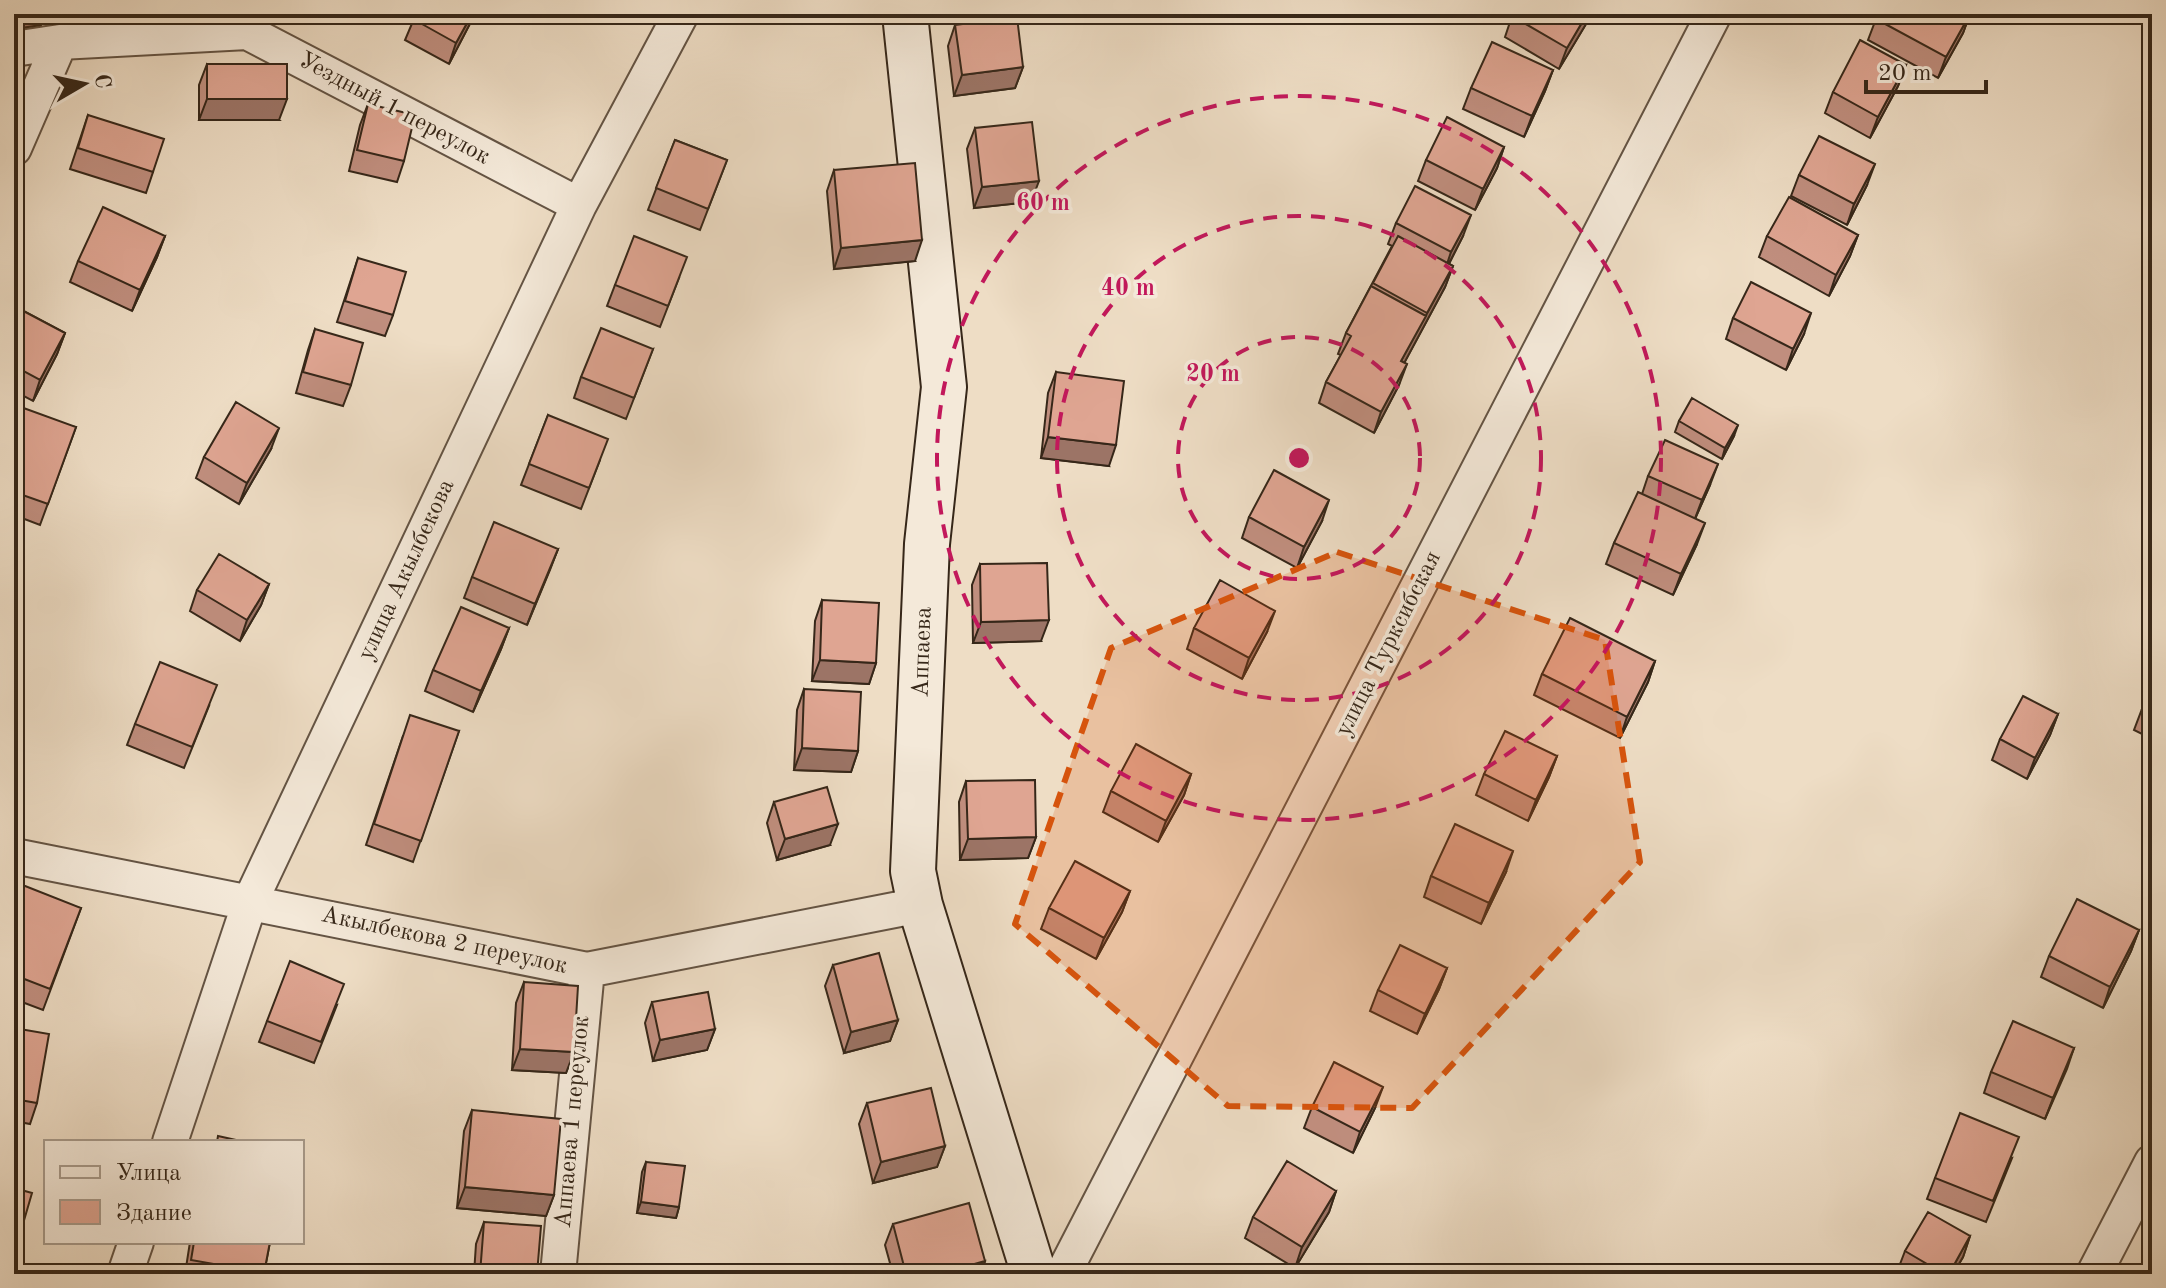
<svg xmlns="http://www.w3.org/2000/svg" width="2166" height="1288" viewBox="0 0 2166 1288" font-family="'Old Standard TT',serif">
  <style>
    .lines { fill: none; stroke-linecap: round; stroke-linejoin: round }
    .street-casing { stroke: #645444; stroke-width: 38 }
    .secondary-casing { stroke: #362719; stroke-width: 48 }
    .street { stroke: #f4e9d9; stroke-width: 34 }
    .secondary { stroke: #f4e9d9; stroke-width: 44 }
    .wall { fill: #c08e7e; stroke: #362719; stroke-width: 2 }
    .shaded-wall { fill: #9c7466; stroke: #362719; stroke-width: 2 }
    .building { fill: #dfa592; stroke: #362719; stroke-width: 2 }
    .marked { fill: #d6540d; fill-opacity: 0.2; stroke: #d6540d; stroke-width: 6; stroke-dasharray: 16 10; stroke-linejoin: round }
    .ring { fill: none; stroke: #c2185b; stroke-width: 4; stroke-dasharray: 14 10 }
    .labels { text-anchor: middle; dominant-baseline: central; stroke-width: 7; stroke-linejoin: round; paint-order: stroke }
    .street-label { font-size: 24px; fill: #362719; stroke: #f4e9d9 }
    .centre { fill: #c2185b; stroke: #f4e9d9; stroke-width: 4 }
    .ring-label { font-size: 24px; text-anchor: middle; font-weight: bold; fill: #c2185b; stroke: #f4e9d9; stroke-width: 7; stroke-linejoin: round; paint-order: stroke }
  </style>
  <rect width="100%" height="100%" fill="#eeddc5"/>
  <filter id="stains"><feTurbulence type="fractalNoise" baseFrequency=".0025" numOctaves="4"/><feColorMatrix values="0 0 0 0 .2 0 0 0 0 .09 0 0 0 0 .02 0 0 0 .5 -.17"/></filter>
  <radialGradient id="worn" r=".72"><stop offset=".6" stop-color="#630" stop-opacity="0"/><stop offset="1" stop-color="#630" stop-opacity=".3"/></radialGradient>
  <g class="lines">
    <g class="street-casing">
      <path id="street" d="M14 49 60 42 247 32 579 205
        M14 148 60 42
        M14 856 587 970 920 905
        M170 1142 250 902 579 205 681 14
        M125 1274 136 1242
        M558 1274 587 970
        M1063 1274 1714 14
        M2094 1274 2152 1162"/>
    </g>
    <g class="secondary-casing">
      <path id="secondary" d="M905 14 944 387 927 544 913 871 920 905 1034 1274"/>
    </g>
    <use href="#street" class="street"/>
    <use href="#secondary" class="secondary"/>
  </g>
  <path class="wall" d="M416 14H475L449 64 405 40Z
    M1970 14 1963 33 1938 78 1868 40 1876 19Z
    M1512 16 1589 19 1559 69 1505 37Z
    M955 25 1023 67 1015 88 954 96 948 46Z
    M207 64 279 120H199V85Z
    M1906 65 1898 86 1870 138 1825 113 1833 92Z
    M1553 70 1545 91 1524 137 1463 109 1471 88Z
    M368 104 404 161 397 182 349 171 360 125Z
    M88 115 153 172 146 193 70 169Z
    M975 128 1031 202 974 208 967 149Z
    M675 140 727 160 700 230 648 210Z
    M1504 147 1497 168 1475 210 1418 181 1426 160Z
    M834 170 915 261 834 269 827 191Z
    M1799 175 1867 185 1847 225 1791 196Z
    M1396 223 1463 236 1449 264 1453 266 1445 287 1404 363 1399 385 1374 433 1319 403 1326 382 1341 355 1338 354 1346 333 1392 246 1388 244Z
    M1858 235 1850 256 1829 296 1759 257 1767 236Z
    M165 236 157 257 132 311 70 282 78 261Z
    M358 258 393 315 385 336 337 322Z
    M679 278 660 327 607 306 615 285Z
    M14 306 65 333 57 354 33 401 14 391Z
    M1733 318 1804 334 1786 370 1726 339Z
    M315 329 351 385 343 406 296 393 308 350Z
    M653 349 626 419 574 398 581 377Z
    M1056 372 1109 466 1041 458 1048 393Z
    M548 415 600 460 581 509 521 485Z
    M14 416 76 427 40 525 14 515Z
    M1679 421 1734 436 1722 459 1675 432Z
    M271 449 239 504 196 478 204 457Z
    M1648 476 1710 485 1695 519 1697 544 1673 595 1606 564 1614 543 1642 494Z
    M1249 517 1322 521 1297 568 1242 538Z
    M558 549 527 625 464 598 472 577Z
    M980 564 1041 641 973 643 972 585Z
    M269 584 261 605 240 641 190 611 197 590Z
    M822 600 876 663 869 684 812 681 815 621Z
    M509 628 501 649 473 712 425 691 433 670Z
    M1194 628 1267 632 1242 679 1187 649Z
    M1655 661 1648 682 1620 738 1534 695 1542 674Z
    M2152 687V739L2134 730 2142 709Z
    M804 689 858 751 851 772 794 770 797 710Z
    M209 706 184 768 127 745 135 724Z
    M2058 714 2050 735 2027 779 1992 760 2000 739Z
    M459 731 413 862 366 845 403 736Z
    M1557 756 1549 777 1528 821 1476 795 1484 774Z
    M1191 774 1184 795 1158 842 1103 812 1111 791Z
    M966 781 1036 837 1028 858 960 860 959 802Z
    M774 802 830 845 777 860 767 823Z
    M1506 872 1481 924 1424 897 1431 876Z
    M1130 891 1122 912 1096 959 1041 929 1049 908Z
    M14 898 81 908 43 1010 14 999Z
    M2139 930 2131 951 2103 1008 2041 977 2049 956Z
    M833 965 898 1020 890 1041 844 1053 825 986Z
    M1447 968 1439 989 1417 1034 1370 1011 1378 990Z
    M524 982 574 1052 566 1073 512 1070 516 1003Z
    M652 1002 715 1029 707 1050 653 1061 645 1023Z
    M337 1005 314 1063 259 1042 267 1021Z
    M14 1028 37 1103 30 1124 14 1121Z
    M2074 1048 2045 1119 1984 1093 1991 1072Z
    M867 1103 945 1146 937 1167 873 1183 859 1124Z
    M1312 1107 1375 1108 1353 1153 1304 1128Z
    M472 1110 554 1195 546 1216 457 1208 464 1131Z
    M2012 1158 1986 1222 1927 1199 1935 1178Z
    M646 1162 679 1207 676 1218 637 1213 642 1172Z
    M14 1188 18 1241 14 1253Z
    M1336 1191 1329 1212 1295 1268 1245 1238 1253 1217Z
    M484 1222 537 1274H474L476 1244Z
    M893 1224 985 1261 981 1274H893L885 1245Z
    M1970 1236 1963 1257 1953 1274H1900L1897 1272 1905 1251Z
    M190 1242H270L264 1274H185Z"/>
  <path class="shaded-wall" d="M14 14H45L41 25 14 29Z
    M472 14H475L449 64 456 43Z
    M1587 14H1591L1589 19 1559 69 1567 48Z
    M1970 14 1963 33 1938 78 1946 57Z
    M1906 65 1898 86 1870 138 1878 117Z
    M1023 67 1015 88 954 96 962 75Z
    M1553 70 1545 91 1524 137 1532 116Z
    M207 99H287L279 120H199Z
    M1504 147 1497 168 1475 210 1483 189Z
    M1875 164 1867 185 1847 225 1854 204Z
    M1039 181 1031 202 974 208 982 187Z
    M1471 215 1463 236 1444 273 1451 252Z
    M1858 235 1850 256 1829 296 1836 275Z
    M165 236 157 257 132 311 140 290Z
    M922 240 915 261 834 269 841 248Z
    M1453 266 1445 287 1394 382 1401 361Z
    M1811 313 1804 334 1786 370 1793 349Z
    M65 333 57 354 33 401 40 380Z
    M1407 364 1399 385 1374 433 1381 412Z
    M1738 425 1734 436 1722 459 1725 448Z
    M279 428 271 449 239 504 247 483Z
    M1048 437 1116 445 1109 466 1041 458Z
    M1718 464 1710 485 1694 521 1702 500Z
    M1329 500 1322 521 1297 568 1304 547Z
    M1705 523 1697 544 1673 595 1681 574Z
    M558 549 550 570 527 625 535 604Z
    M269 584 261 605 240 641 247 620Z
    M1275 611 1267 632 1242 679 1249 658Z
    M1049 620 1041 641 973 643 981 622Z
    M509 628 501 649 473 712 481 691Z
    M820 660 876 663 869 684 812 681Z
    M1655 661 1648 682 1620 738 1627 717Z
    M2058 714 2050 735 2027 779 2035 758Z
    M802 748 858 751 851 772 794 770Z
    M1557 756 1549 777 1528 821 1536 800Z
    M1191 774 1184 795 1158 842 1166 821Z
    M838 824 830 845 777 860 785 839Z
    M1036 837 1028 858 960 860 968 839Z
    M1513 851 1506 872 1481 924 1489 903Z
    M1130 891 1122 912 1096 959 1104 938Z
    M2139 930 2131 951 2103 1008 2110 987Z
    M1447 968 1439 989 1417 1034 1425 1014Z
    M898 1020 890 1041 844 1053 851 1032Z
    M715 1029 707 1050 653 1061 660 1040Z
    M2074 1048 2067 1069 2045 1119 2053 1098Z
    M520 1049 574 1052 566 1073 512 1070Z
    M1383 1087 1375 1108 1353 1153 1360 1132Z
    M945 1146 937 1167 873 1183 881 1162Z
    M465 1187 554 1195 546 1216 457 1208Z
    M1336 1191 1329 1212 1295 1268 1302 1247Z
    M641 1202 679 1207 676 1218 637 1213Z
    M1970 1236 1963 1257 1953 1274H1949Z
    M985 1261 981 1274H939Z"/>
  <path class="building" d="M416 14H472L456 43 413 19Z
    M1514 14H1587L1567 48 1512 16Z
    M1879 14H1970L1946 57 1876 19Z
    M1017 17 1023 67 962 75 955 25Z
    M1860 40 1906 65 1878 117 1833 92Z
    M1492 42 1553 70 1532 116 1471 88Z
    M207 64H287V99H207Z
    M368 104 415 115 404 161 357 150Z
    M88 115 164 139 153 172 78 148Z
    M1447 117 1504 147 1483 189 1426 160Z
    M1032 122 1039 181 982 187 975 128Z
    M1819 136 1875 164 1854 204 1799 175Z
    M675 140 727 160 708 209 656 188Z
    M915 163 922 240 841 248 834 170Z
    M1415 186 1471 215 1451 252 1396 223Z
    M1789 197 1858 235 1836 275 1767 236Z
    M103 207 165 236 140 290 78 261Z
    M634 236 687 257 668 306 615 285Z
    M1398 236 1453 266 1427 313 1373 283Z
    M358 258 406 272 393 315 345 301Z
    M1751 282 1811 313 1793 349 1733 318Z
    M1371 286 1426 316 1401 361 1407 364 1381 412 1326 382 1351 336 1346 333Z
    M14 306 65 333 40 380 14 366Z
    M601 328 653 349 634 398 581 377Z
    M315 329 363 343 351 385 303 372Z
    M1056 372 1124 381 1116 445 1048 437Z
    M1692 398 1738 425 1725 448 1679 421Z
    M236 402 279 428 247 483 204 457Z
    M18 406 76 427 48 504 14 492V416Z
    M548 415 608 439 589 488 529 464Z
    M1665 440 1718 464 1702 500 1648 476Z
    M1274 470 1329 500 1304 547 1249 517Z
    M1638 492 1705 523 1681 574 1614 543Z
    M494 522 558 549 535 604 472 577Z
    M219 554 269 584 247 620 197 590Z
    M1047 563 1049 620 981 622 980 564Z
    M1220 580 1275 611 1249 658 1194 628Z
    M822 600 879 603 876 663 820 660Z
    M461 607 509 628 481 691 433 670Z
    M1570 618 1655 661 1627 717 1542 674Z
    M160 662 217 685 192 747 135 724Z
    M2152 687V714L2142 709Z
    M804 689 861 692 858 751 802 748Z
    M2023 696 2058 714 2035 758 2000 739Z
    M410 715 459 731 421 841 374 824Z
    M1505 731 1557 756 1536 800 1484 774Z
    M1136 744 1191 774 1166 821 1111 791Z
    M1035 780 1036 837 968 839 966 781Z
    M827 787 838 824 785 839 774 802Z
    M1455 824 1513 851 1489 903 1431 876Z
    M1075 861 1130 891 1104 938 1049 908Z
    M20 884 81 908 50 989 14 975V898Z
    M2077 899 2139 930 2110 987 2049 956Z
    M1400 945 1447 968 1425 1014 1378 990Z
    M879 953 898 1020 851 1032 833 965Z
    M290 961 344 984 321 1042 267 1021Z
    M524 982 578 986 574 1052 520 1049Z
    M708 992 715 1029 660 1040 652 1002Z
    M2013 1021 2074 1048 2053 1098 1991 1072Z
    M14 1028 49 1034 37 1103 14 1099Z
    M1334 1062 1383 1087 1360 1132 1312 1107Z
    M931 1088 945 1146 881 1162 867 1103Z
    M472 1110 561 1119 554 1195 465 1187Z
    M1960 1113 2019 1137 1993 1201 1935 1178Z
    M218 1136 245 1142H217Z
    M1287 1161 1336 1191 1302 1247 1253 1217Z
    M646 1162 685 1166 679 1207 641 1202Z
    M14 1188 32 1193 18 1241 14 1240Z
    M969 1203 985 1261 939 1274H906L893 1224Z
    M1928 1212 1970 1236 1949 1274H1944L1905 1251Z
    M484 1222 541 1226 537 1274H480Z
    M194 1242H270L264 1273 191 1260Z"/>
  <path class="marked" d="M1337 552 1605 640 1640 862 1412 1108 1228 1106 1015 924 1111 648Z"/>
  <g class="ring">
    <circle cx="1299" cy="458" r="121"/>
    <circle cx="1299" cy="458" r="242"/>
    <circle cx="1299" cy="458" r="362"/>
  </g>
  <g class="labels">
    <g class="street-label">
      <text transform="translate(394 109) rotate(28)">Уездный 1 переулок</text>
      <text transform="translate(407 570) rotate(-65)">улица Акылбекова</text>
      <text transform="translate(1389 644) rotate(-63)">улица Турксибская</text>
      <text transform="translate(923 652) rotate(-88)">Аппаева</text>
      <text transform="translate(444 941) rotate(12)">Акылбекова 2 переулок</text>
      <text transform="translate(573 1122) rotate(-85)">Аппаева 1 переулок</text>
    </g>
  </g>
  <circle cx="1299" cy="458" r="12" class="centre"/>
  <g class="ring-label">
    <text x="1043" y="210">60 m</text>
    <text x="1128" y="295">40 m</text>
    <text x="1213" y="381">20 m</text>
  </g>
  <rect width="2166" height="1288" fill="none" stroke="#eeddc5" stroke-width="48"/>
  <rect x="16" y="16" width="2134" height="1256" fill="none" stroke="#362719" stroke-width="4"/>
  <rect x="24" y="24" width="2118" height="1240" fill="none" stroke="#362719" stroke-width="2"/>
  <rect x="44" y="1140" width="260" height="104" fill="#f4e9d9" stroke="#a89b8c" stroke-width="2"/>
  <rect x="60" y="1166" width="40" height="12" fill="#f4e9d9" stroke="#a89b8c" stroke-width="2"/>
  <text x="116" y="1180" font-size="24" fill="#362719">Улица</text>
  <rect x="60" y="1200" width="40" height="24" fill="#dfa592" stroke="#a89b8c" stroke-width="2"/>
  <text x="116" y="1220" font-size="24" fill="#362719">Здание</text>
  <g transform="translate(84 84) rotate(81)" stroke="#f4e9d9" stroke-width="6" paint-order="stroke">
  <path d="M0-6L14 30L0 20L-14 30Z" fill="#362719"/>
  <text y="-12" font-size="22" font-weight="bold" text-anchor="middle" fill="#362719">С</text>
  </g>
  <path d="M1866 80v12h120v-12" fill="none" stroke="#362719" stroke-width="4"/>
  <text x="1878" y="80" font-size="24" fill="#362719" stroke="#f4e9d9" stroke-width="6" paint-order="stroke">20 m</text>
  <rect width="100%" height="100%" filter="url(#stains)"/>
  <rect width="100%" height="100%" fill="url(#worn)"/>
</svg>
